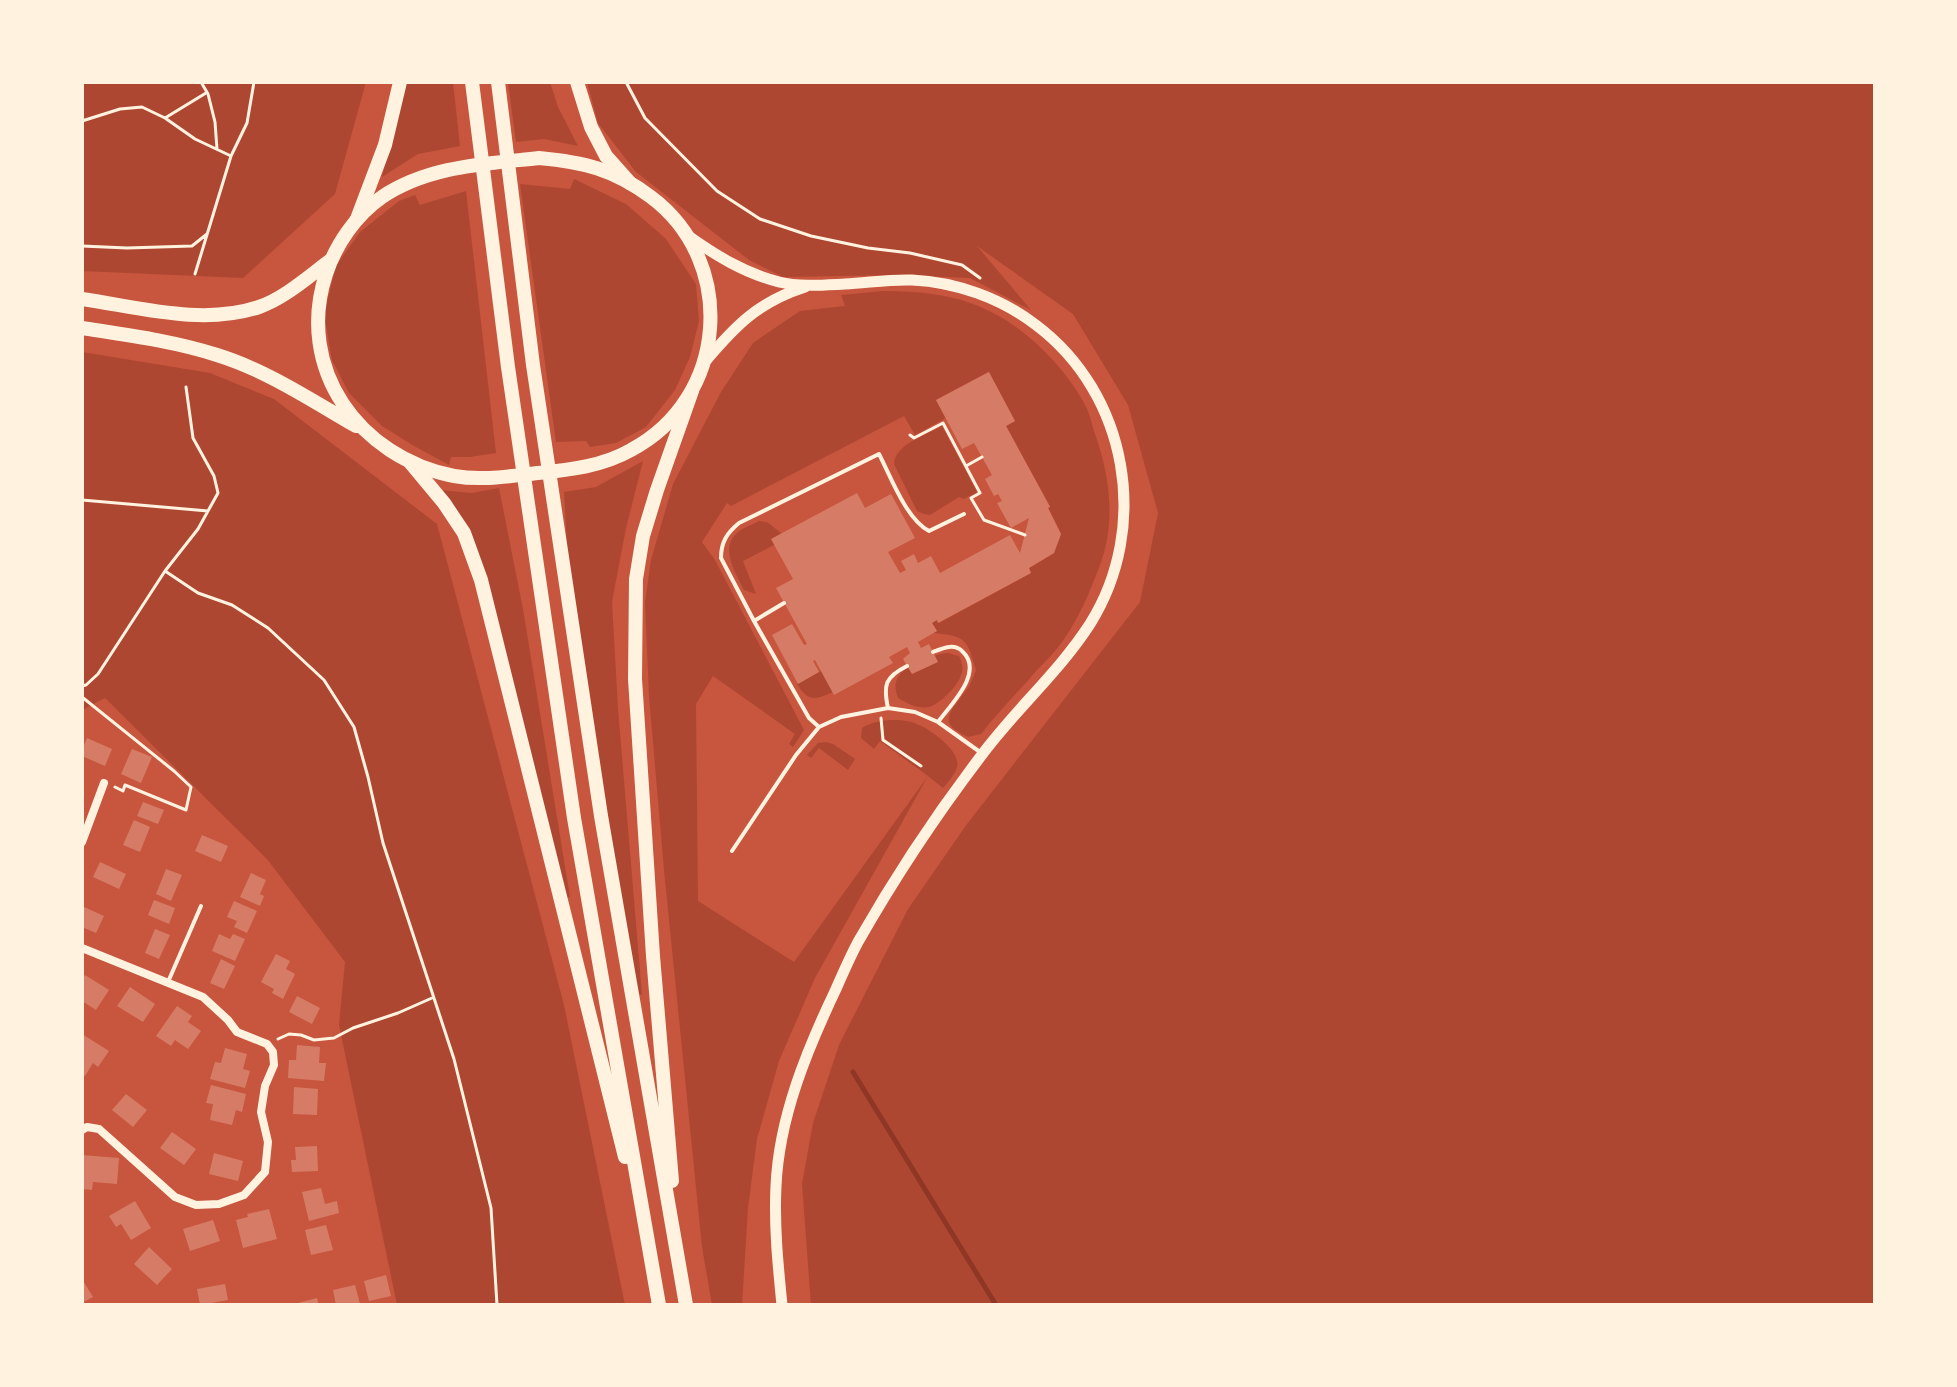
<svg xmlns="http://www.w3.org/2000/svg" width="1957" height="1387" viewBox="0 0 1957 1387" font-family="'Fira Sans Condensed',sans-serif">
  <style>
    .green { fill: #ae4732 }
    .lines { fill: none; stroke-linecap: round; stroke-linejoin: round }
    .stream { stroke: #8f3625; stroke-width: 5 }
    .building { fill: #d67c66 }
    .path { stroke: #fff3e0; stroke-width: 3 }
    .service { stroke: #fff3e0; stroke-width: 4 }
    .minor { stroke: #fff3e0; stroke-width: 8 }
    .tertiary { stroke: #fff3e0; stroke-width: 11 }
    .primary { stroke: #fff3e0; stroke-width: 14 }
    .trunk { stroke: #fff3e0; stroke-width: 14 }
  </style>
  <rect width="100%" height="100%" fill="#c8553d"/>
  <path class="green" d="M82 82H366L335 194 243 278 82 271Z
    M407 82H453L460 146 418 154 382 177Z
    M508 82H550L558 107 578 146 544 139 516 142Z
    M587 82H1875V1305H811L802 1184 813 1123 839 1045 908 909 967 824 1140 602 1158 513 1128 405 1073 314 977 246 1031 310 970 278 897 275 783 277 749 260 636 172 598 123Z
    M574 179 626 204 666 239 696 284 699 321 690 357 675 390 646 427 616 443 590 447 586 441 556 442 520 184 570 189Z
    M466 191 496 453 470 457H451L449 465 414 446 382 426 349 393 332 360 324 314 336 266 360 232 399 201 415 195 420 205Z
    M883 291C918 291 953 294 985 309 1024 326 1066 368 1085 405 1090 414 1092 425 1095 434 1110 476 1116 522 1100 565 1090 592 1079 618 1062 642 1055 652 1046 661 1038 669 1019 691 999 711 981 734L968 737C937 723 949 714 964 693 970 687 973 678 976 670 967 639 966 636 933 633L937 631 932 623 937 620 939 623 1031 573 1029 568 1054 553 1061 534 1048 508 1050 506 1006 426 1015 421 988 372 936 400 946 418 915 435 904 416 731 506 727 503 702 542 715 560 804 730 793 747 789 744 795 734 713 676 696 704 698 901 794 962 928 776 880 741 874 749 861 738 862 728C874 720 896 718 911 722 925 725 962 750 957 767 955 775 948 782 943 788L928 776 815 978 779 1061 757 1139 748 1208 742 1305H712L702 1247 664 870 649 696 645 602 651 560 673 484 721 392 753 343 800 311 845 306 841 295Z
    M82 352 210 373 274 399 437 524 564 1005 625 1305H397L339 1025 345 962 267 859 105 698 82 710Z
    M942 426 977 492 964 499 959 497 930 515 924 514 917 511 894 464C895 444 926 435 942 426Z
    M643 461 626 528 612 602 618 709 642 995 635 992 567 545 564 492 596 487Z
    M499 488 523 609 570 897 564 899 486 585 438 490 472 493Z
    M759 521 767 522 781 533 774 545 743 561 756 594 744 590C736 574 720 549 736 534 741 528 752 525 759 521Z
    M948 653 959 656C962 662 964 669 961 675 958 686 940 704 929 707 918 709 908 704 898 698 896 691 894 686 897 679 903 665 935 654 948 653Z
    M821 671 833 692C815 700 808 702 797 684Z
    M826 742 833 744 855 759 848 770 819 748 811 758 807 755 818 743Z"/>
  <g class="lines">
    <path class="stream" d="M853 1072 996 1305"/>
  </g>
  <path class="building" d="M989 372 1015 421 1006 426 1050 507 1048 508 1061 534 1054 553 1029 568 1031 573 938 623 937 620 932 623 937 631 918 642 921 648 929 644 938 662 912 674 903 659 910 653 907 647 889 657 893 663 834 695 815 660 813 661 819 672 798 684 772 635 792 624 804 645 807 644 776 588 793 579 771 539 857 493 865 508 891 494 915 538 888 552 900 573 906 570 901 561 914 554 918 563 931 556 940 573 1010 535 1020 553 1029 518 1011 528 997 503 1002 501 998 494 994 496 985 479 992 475 974 443 962 449 936 400Z
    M87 738 112 749 105 766 82 756V750Z
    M132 749 152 757 141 783 121 774Z
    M143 802 164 810 158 824 137 816Z
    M134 820 150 827 140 852 123 845Z
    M202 835 228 846 221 862 195 851Z
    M100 862 126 874 119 889 93 877Z
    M166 869 182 875 171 901 156 894Z
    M251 873 266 880 260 894 264 896 260 906 240 897Z
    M154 900 175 908 169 924 148 915Z
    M234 901 257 911 247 933 234 927 237 921 227 917Z
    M82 906 104 916 96 933 82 927Z
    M155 929 170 935 159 959 145 953Z
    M219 934 230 939 233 934 245 939 235 961 212 951Z
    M276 954 290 961 286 969 295 974 283 999 272 993 274 989 261 982Z
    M221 959 235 966 224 989 210 983Z
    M85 975 109 990 96 1010 82 1001V980Z
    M130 987 155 1004 143 1022 117 1006Z
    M297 996 320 1008 312 1024 289 1012Z
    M177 1006 192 1016 188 1022 201 1031 188 1049 175 1040 171 1046 156 1036Z
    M82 1034 109 1051 98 1067 93 1063 85 1076 82 1074Z
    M297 1045 320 1047 319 1063H326L324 1081 288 1078 289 1060H296Z
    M225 1048 247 1054 243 1069 250 1071 245 1088 210 1079 215 1062 221 1063Z
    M211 1085 246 1094 242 1112 236 1110 232 1125 210 1120 213 1104 206 1103Z
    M294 1087 318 1089 317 1115 293 1114Z
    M126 1094 147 1110 133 1127 112 1110Z
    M172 1132 196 1149 184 1165 160 1148Z
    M317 1146 318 1171 292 1172 291 1160H296L295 1147Z
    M214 1153 243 1161 238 1181 209 1174Z
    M82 1155 119 1158 117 1184 93 1182 92 1190 82 1189Z
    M321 1188 325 1204 337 1201 339 1213 309 1221 302 1192Z
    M135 1201 151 1228 131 1240 121 1224 116 1227 109 1216Z
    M269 1209 277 1239 243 1248 236 1220 248 1217 247 1214Z
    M213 1220 220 1241 190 1251 183 1229Z
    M326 1225 333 1250 311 1255 305 1230Z
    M149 1247 172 1269 157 1285 134 1264Z
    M386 1275 391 1296 369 1301 364 1281Z
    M82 1279 93 1297 82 1303Z
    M225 1284 228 1300 200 1305 197 1289Z
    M355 1285 360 1304 336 1305 333 1290Z
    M317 1298 319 1305H294V1304Z"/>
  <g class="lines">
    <path class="path" d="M201 82 208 94 215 122 217 149
      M626 82 645 118 717 191 760 219 811 236 868 248 910 253 962 265 980 278
      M165 118 206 93
      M82 121 120 109 142 107 165 118 195 139 231 156
      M82 246 127 248 192 246 207 234
      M195 274 231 156 247 123 254 82
      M910 435 914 438 943 423 980 493 971 498 984 520 1025 535
      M966 466 982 457
      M82 500 208 511
      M165 571 198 593 232 605 268 628 324 680 354 727 368 777 383 843 454 1059 491 1208 497 1305
      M82 686 86 685 98 674 165 571 198 529 218 493 214 476 193 438 186 387
      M82 697 174 771 191 787 186 810 125 785 123 791 115 787
      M881 718 883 740 921 766
      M278 1039 289 1034 301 1035 314 1040 334 1038 353 1028 398 1013 432 998"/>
    <path class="service" d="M754 621 784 603
      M933 652C943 648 954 643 962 651 985 672 951 704 938 722
      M888 708C883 685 885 677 907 666
      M819 727 809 718 754 621 721 558C721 542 727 533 739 523L879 454C891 477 906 519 929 531L964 514
      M732 851 796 755 819 727 841 717 888 708 915 712 938 722 980 752
      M168 982 201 906"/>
    <path class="minor" d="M82 842 104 783
      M82 948 203 997 228 1020 237 1032 267 1044 273 1052 274 1065 265 1086 261 1112 268 1142 265 1172 244 1195 219 1204 196 1205 175 1197 99 1129 87 1127 82 1130"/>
    <path class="tertiary" d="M687 235C715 255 744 273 779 282 800 287 823 285 845 284 867 283 890 279 912 280 956 282 1001 298 1036 325 1128 394 1151 527 1090 624 1059 672 1015 710 981 756 936 815 895 877 858 942 850 957 843 973 836 989 807 1050 779 1117 776 1186 774 1226 778 1265 782 1305
      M704 363C735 326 758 302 805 287"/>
    <path class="primary" d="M539 158C583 162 614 169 651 197 738 262 728 399 631 450 603 466 570 470 538 473 510 476 482 481 454 476 359 457 295 369 326 274 336 244 356 215 382 197 428 166 485 164 539 158Z
      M82 299C138 307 203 326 259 307 285 298 309 276 331 260
      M82 328C127 335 173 341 217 355 266 370 311 400 356 426"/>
    <path class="trunk" d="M472 82 508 367 574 818 659 1305
      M498 82 533 365 601 816 686 1305
      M577 82 591 127 606 156 630 183
      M357 219 385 145 400 82
      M409 461 444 503 464 533 481 580 625 1157
      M672 1181 653 956 635 679 636 579 643 536 657 490 692 391"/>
  </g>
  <rect width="1957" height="1387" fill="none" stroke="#fff3e0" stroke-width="168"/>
</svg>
